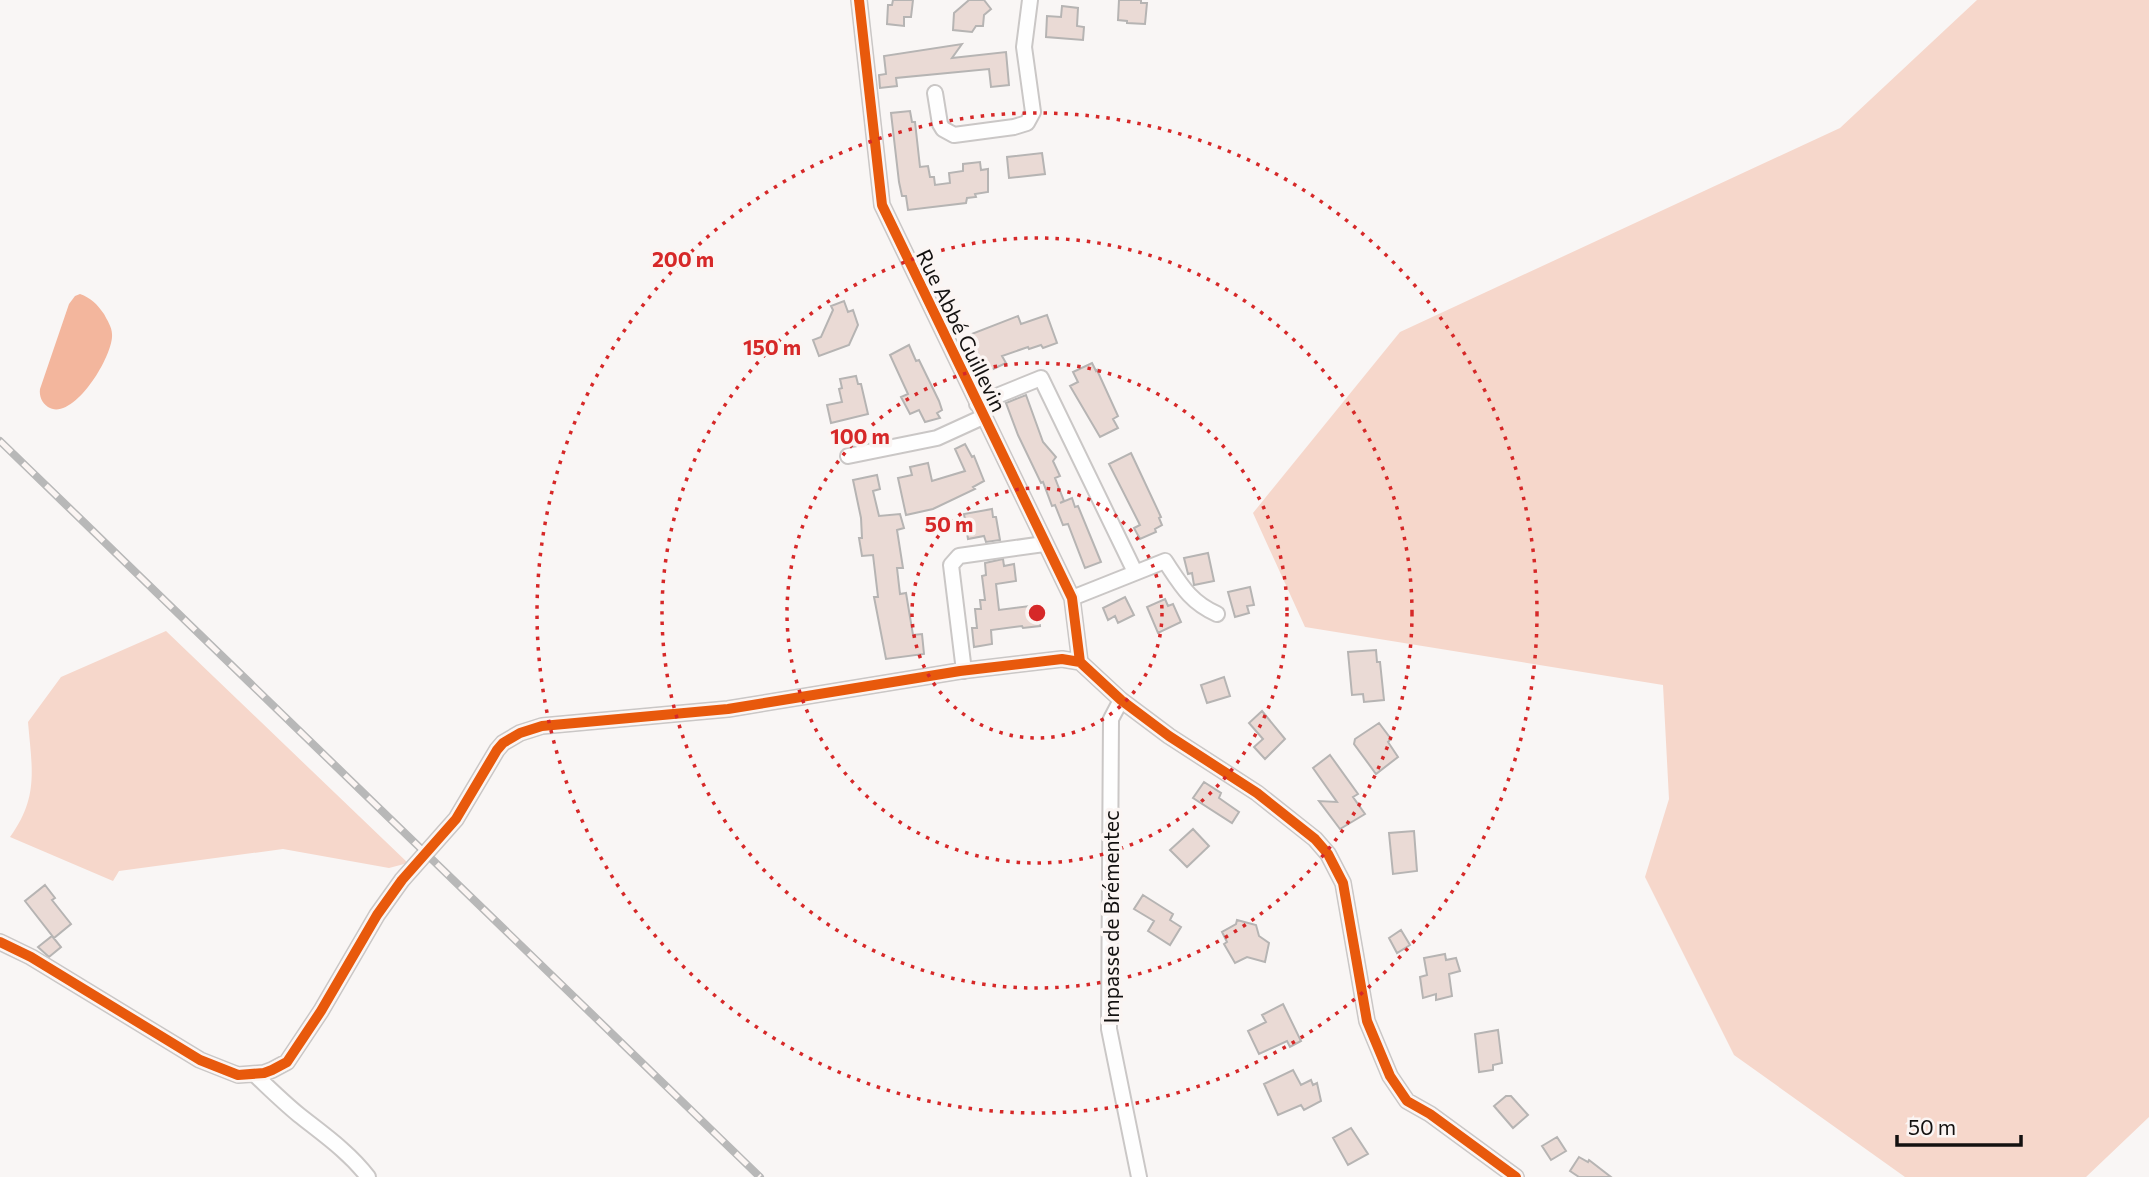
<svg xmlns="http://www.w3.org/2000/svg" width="2149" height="1177" viewBox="0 0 2149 1177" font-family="Commissioner,sans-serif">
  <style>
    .green { fill: #f6d7cb }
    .water { fill: #f3b69d }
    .building { fill: #eadad5; stroke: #b6b4b3; stroke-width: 2 }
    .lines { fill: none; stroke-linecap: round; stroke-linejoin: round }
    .street-casing { stroke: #cac7c6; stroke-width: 18 }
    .street { stroke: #fefefe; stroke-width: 14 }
    .rail-casing { stroke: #b8b8b8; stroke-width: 8 }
    .rail { stroke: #fbf5f3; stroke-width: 5; stroke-dasharray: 16; stroke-linecap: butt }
    .cycleway-casing { stroke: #fbf5f3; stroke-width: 15 }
    .cycleway { stroke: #e8590c; stroke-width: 10 }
    .ring { fill: none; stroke: #d62828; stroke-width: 3.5; stroke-dasharray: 3.5 7 }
    .labels { text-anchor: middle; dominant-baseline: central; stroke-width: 7; stroke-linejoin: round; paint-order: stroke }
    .street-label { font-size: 21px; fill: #131110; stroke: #fbf5f3 }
    .centre { fill: #d62828; stroke: #fbf5f3; stroke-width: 3.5 }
    .ring-label { font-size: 21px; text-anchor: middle; font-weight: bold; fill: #d62828; stroke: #fbf5f3; stroke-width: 7; stroke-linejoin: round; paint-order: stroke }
  </style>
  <rect width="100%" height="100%" fill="#f9f6f5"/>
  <path class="green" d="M1977 0H2149V1117L2086 1177H1905L1734 1055 1645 877 1669 799 1663 685 1305 627 1253 513 1400 332 1840 128Z
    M166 631 408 863 389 868 283 849 119 871 113 881 10 837C39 797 32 769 28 722L61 677Z"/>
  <path class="water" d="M80 294C91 298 97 304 104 314 107 320 112 327 112 334 114 355 73 423 48 407 42 403 39 396 40 389L69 304 75 296Z"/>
  <path class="building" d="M893 0H913L911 17H904V26L887 24 888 5H892Z
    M969 0H984L991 9 984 15 983 26H976L972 32 953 30 954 13Z
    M1119 0H1141V3H1147L1145 24 1127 23V21L1118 20Z
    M1062 6 1078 8 1077 26 1084 27 1083 40 1046 37 1047 16 1061 17Z
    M962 44 952 58 1006 52 1009 85 991 87 989 69 896 78 897 86 880 88 879 75 886 74 884 56Z
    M910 111 912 122H915L920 167 928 166 930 177H934L935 185 950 183 949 173 963 171V164L980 162 981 170 988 169V192L975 194 976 197 967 198 966 203 908 210 906 196H902L899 182 891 113Z
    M1042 153 1045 174 1009 178 1007 157Z
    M844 301 848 312 853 310 858 325 849 345 819 356 813 340 821 337 833 310 831 306Z
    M1047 315 1057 343 1043 348 1041 345 1029 349 1028 347 1002 356 1006 363 987 372 969 335 1018 316 1021 324Z
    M909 345 916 361 919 360 939 401 942 410 937 413 940 418 925 422 919 410 910 414 901 397 908 394 890 355Z
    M1092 363 1096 371 1097 370 1118 416 1113 419 1118 428 1100 437 1070 386 1078 382 1073 372Z
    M856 376 858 384H861L868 414 831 423 827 405 842 402 839 389 842 388 840 379Z
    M1026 395 1043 442 1056 457 1053 461 1060 476 1055 478 1064 501 1060 503 1072 498 1075 507 1078 506 1101 562 1085 568 1068 524 1063 525 1055 505 1052 506 1043 482 1041 483 1018 435 1006 403Z
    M965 444 972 457 974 456 984 481 973 487 975 489 933 509 906 515 898 478 912 475 910 467 928 463 932 481 965 471 955 449Z
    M1131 453 1161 517 1159 518 1162 525 1155 529 1156 532 1140 539 1134 528 1140 525 1109 464Z
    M877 475 880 489 873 491 879 516 900 514 904 528 897 530 903 568H897L900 594 906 593 913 635 922 634 924 654 886 659 874 597H878L873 555 862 556 859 538H862L861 518 853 480Z
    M992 509 993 517H996L1000 540 986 542 984 536 968 539 964 514Z
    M1208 553 1214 581 1194 585 1192 573 1188 574 1184 558Z
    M1003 559 1004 566 1014 564 1016 581 996 584 999 610 1038 605 1040 626 1023 628 1022 626 991 630 992 644 974 647 972 628H977L975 609H981L980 600H985L982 576 986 575 985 563Z
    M1250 587 1254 605 1247 606 1249 613 1235 617 1228 592Z
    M1125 597 1134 615 1118 623 1115 616 1108 620 1103 608Z
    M1165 599 1168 606 1173 604 1181 622 1158 633 1147 607Z
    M1376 650 1377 662H1380L1384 700 1364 702 1363 694 1352 695 1348 652Z
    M1224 677 1230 696 1207 703 1201 685Z
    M1262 711 1285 739 1265 759 1254 747 1263 739 1249 723Z
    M1379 723 1391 739 1388 742 1398 757 1376 774 1354 744 1355 739Z
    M1330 755 1358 794 1353 797 1365 814 1340 829 1319 801 1337 802 1313 768Z
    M1204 782 1221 793 1219 798 1239 812 1232 823 1193 798Z
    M1193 829 1209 846 1187 867 1170 850Z
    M1414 831 1417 871 1393 874 1389 833Z
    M45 885 55 898 52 900 71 924 54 938 25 901Z
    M1143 895 1173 914 1170 920 1181 927 1170 945 1148 931 1154 921 1134 909Z
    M1237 920 1256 925 1259 936 1269 943 1265 962 1247 957 1235 963 1224 944 1227 942 1222 932 1236 924Z
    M1401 930 1410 945 1397 953 1389 938Z
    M52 936 61 947 49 957 38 947Z
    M1445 954 1446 960 1456 958 1460 971 1449 974 1452 996 1436 1000V994L1423 998 1420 977 1427 975 1424 958Z
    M1283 1004 1301 1041 1290 1047 1287 1041 1259 1054 1248 1031 1266 1022 1262 1015Z
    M1498 1030 1502 1063 1493 1065V1070L1479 1072 1475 1034Z
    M1293 1070 1301 1085 1311 1080 1313 1085 1317 1083 1321 1101 1304 1110 1301 1105 1278 1115 1264 1084Z
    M1506 1096H1511L1528 1115 1513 1128 1494 1106Z
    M1351 1128 1368 1154 1348 1165 1333 1138Z
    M1557 1137 1566 1151 1551 1160 1542 1146Z
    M1579 1157 1588 1162 1589 1160 1611 1177H1579L1570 1171Z"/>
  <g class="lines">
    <g class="street-casing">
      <path id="street" d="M859 0 882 205 1072 598 1080 662
        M935 93 940 124 943 129 954 135 1014 127 1027 123 1033 112 1024 47 1030 0
        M977 404 1041 378 1135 572
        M848 456 937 438 983 417
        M1072 598 1165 561C1181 585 1190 602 1217 614
        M964 671 951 565 959 556 1044 544
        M1121 700 1111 719 1109 1029 1139 1177
        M0 942 31 957 200 1060 238 1075 264 1073 272 1070 287 1062 321 1011 377 915 402 880 456 819 497 750 503 743 520 733 542 726 728 709 960 671 1062 659 1080 662 1121 700 1169 736 1257 793 1315 839 1328 854 1343 883 1367 1021 1390 1076 1407 1101 1430 1114 1516 1177
        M254 1074C269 1088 283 1102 299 1115 323 1134 349 1152 368 1177"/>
    </g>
    <use href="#street" class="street"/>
    <g class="rail-casing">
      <path id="rail" d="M0 441 760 1177"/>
    </g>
    <use href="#rail" class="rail"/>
    <g class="cycleway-casing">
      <path id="cycleway" d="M859 0 882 205 1072 598 1080 662
        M0 942 31 957 200 1060 238 1075 264 1073 272 1070 287 1062 321 1011 377 915 402 880 456 819 497 750 503 743 520 733 542 726 728 709 960 671 1062 659 1080 662 1121 700 1169 736 1257 793 1315 839 1328 854 1343 883 1367 1021 1390 1076 1407 1101 1430 1114 1516 1177"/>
    </g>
    <use href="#cycleway" class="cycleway"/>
  </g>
  <g class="ring">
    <circle cx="1037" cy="613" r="125"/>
    <circle cx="1037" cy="613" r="250"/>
    <circle cx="1037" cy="613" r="375"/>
    <circle cx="1037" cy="613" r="500"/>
  </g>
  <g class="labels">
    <g class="street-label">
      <text transform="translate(962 330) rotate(64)">Rue Abbé Guillevin</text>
      <text transform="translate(1110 917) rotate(-90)">Impasse de Brémentec</text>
    </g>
  </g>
  <circle cx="1037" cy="613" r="10" class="centre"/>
  <g class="ring-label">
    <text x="683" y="267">200 m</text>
    <text x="772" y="355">150 m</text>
    <text x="860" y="444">100 m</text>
    <text x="949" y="532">50 m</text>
  </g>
  <path d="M1897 1135v10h124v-10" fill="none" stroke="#131110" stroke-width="3.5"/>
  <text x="1908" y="1135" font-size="21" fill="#131110" stroke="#fbf5f3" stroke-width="5" paint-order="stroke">50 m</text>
</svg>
